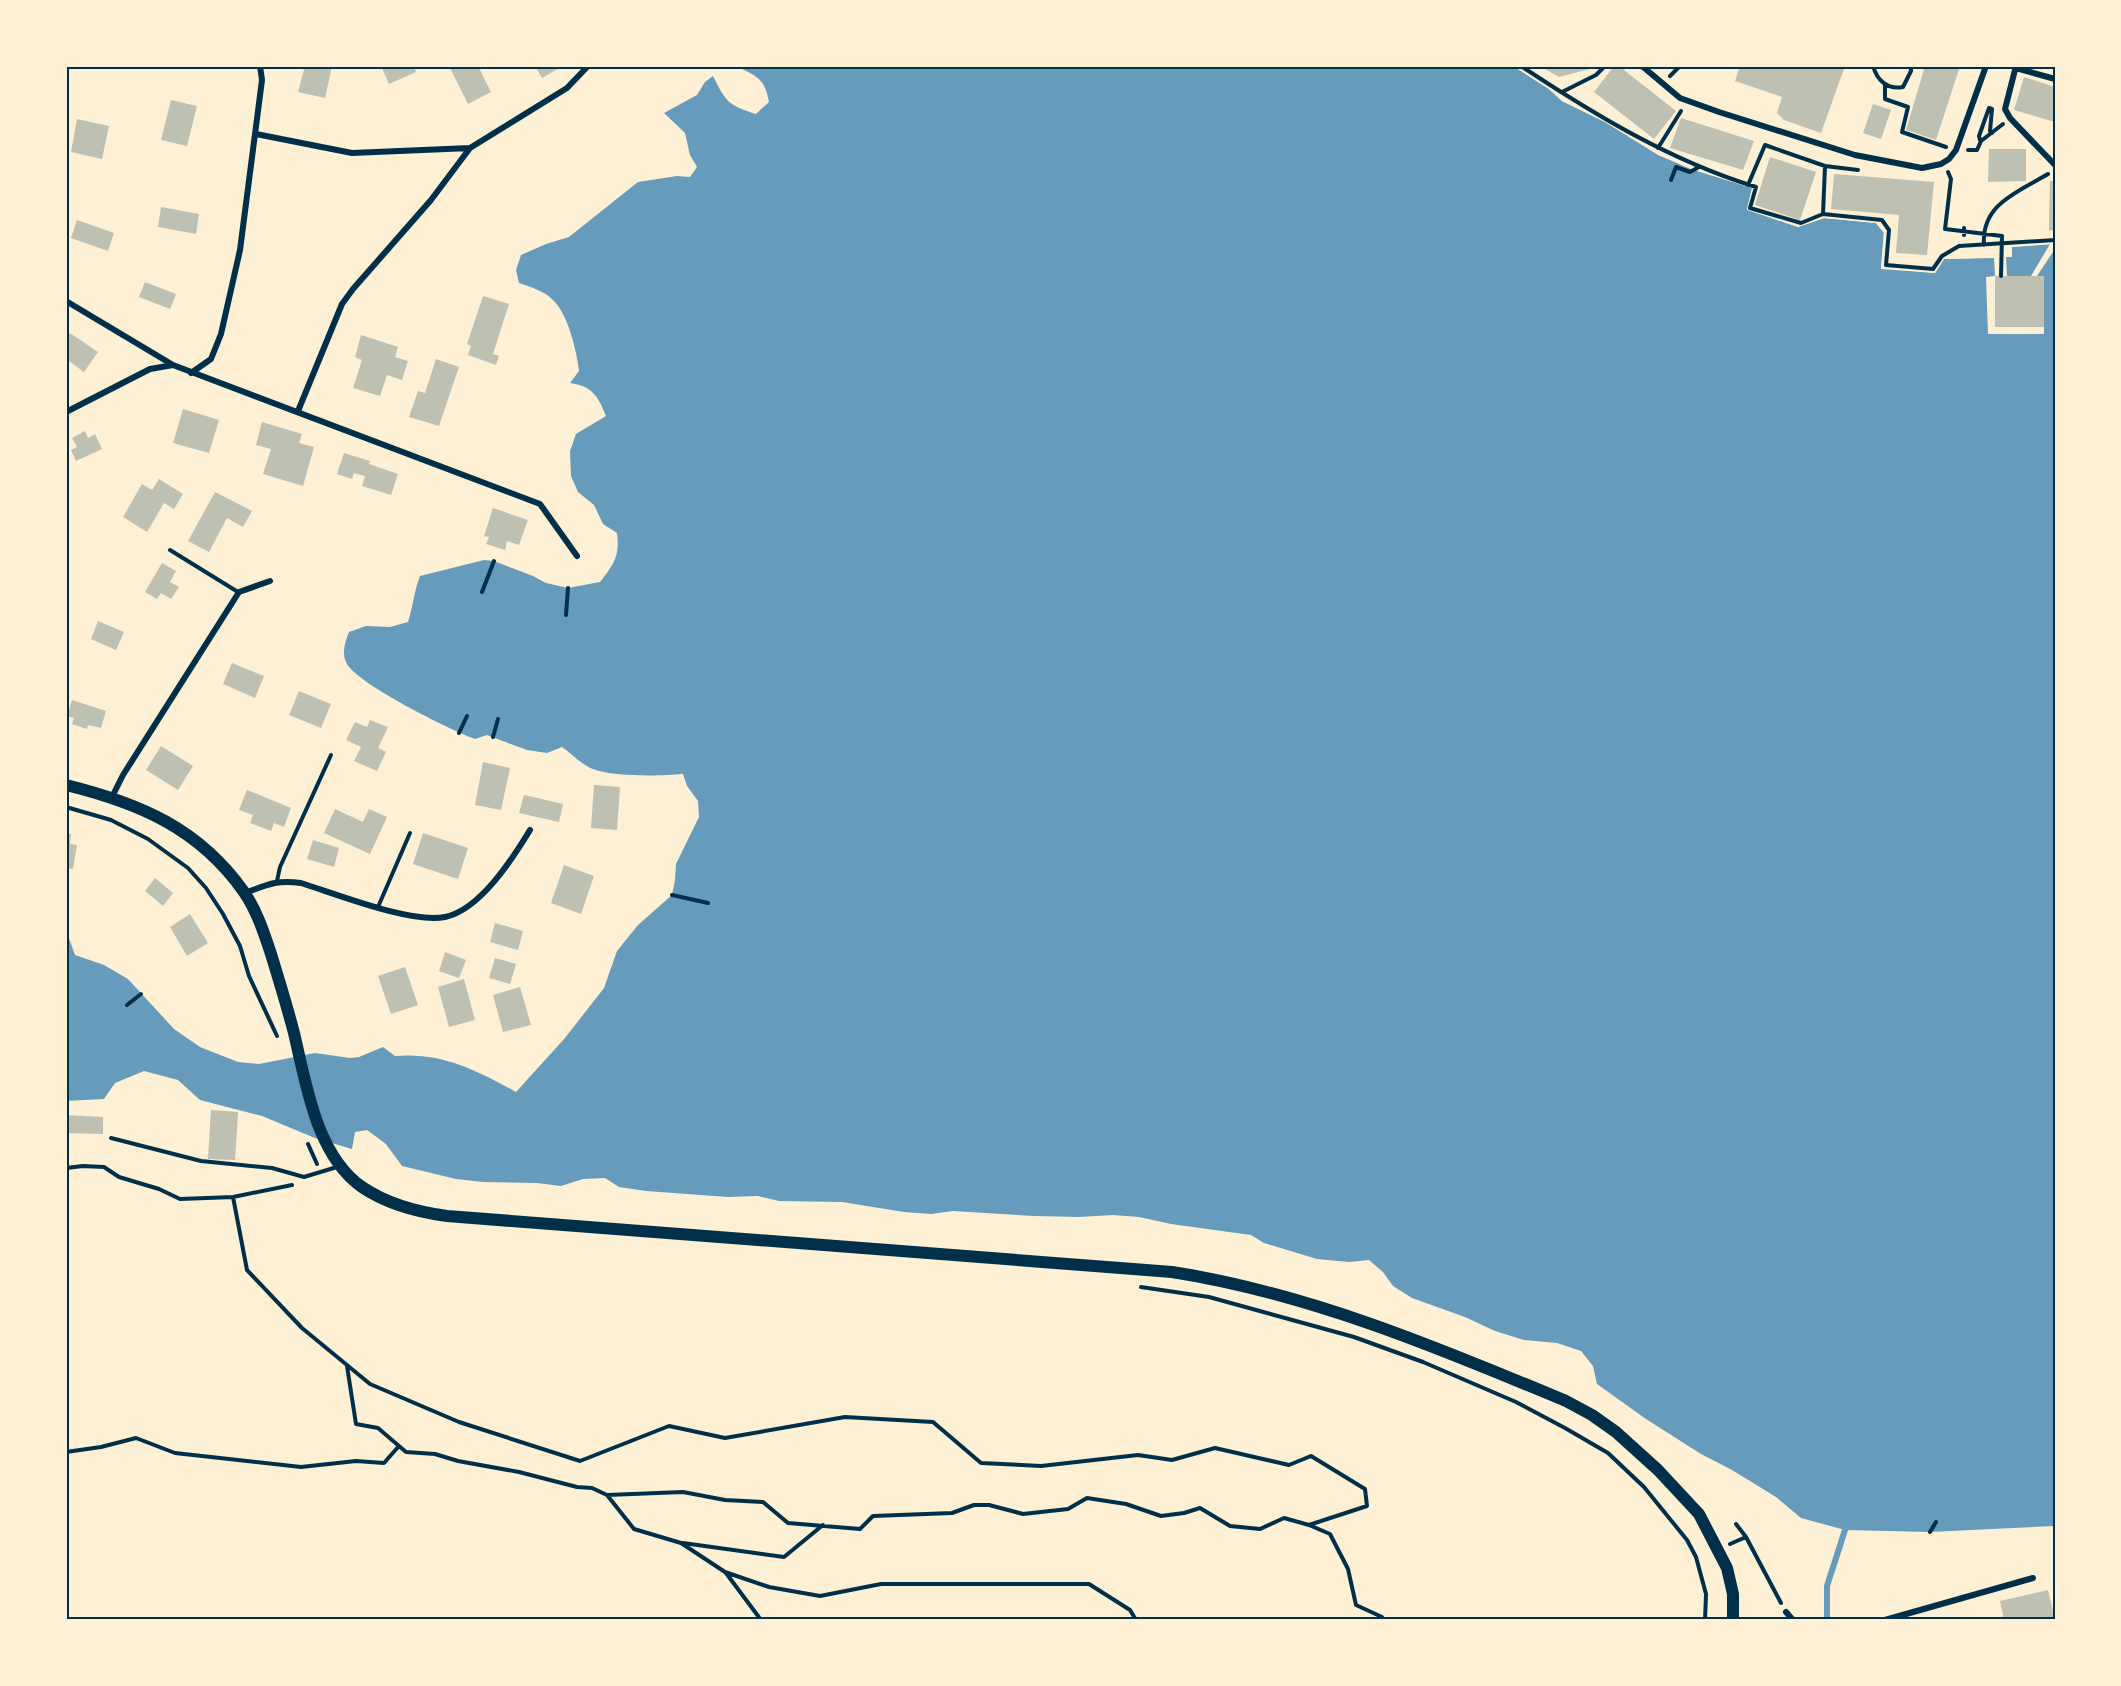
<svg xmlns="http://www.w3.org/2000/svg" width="2121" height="1686" viewBox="0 0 2121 1686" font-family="'Titillium Web',sans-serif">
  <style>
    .water { fill: #669bbc }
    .pier { fill: #fdf0d5; fill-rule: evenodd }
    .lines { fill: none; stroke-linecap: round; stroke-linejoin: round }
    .stream { stroke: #669bbc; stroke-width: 6 }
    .building { fill: #bec0b2 }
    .path { stroke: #003049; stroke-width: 4 }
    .service { stroke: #003049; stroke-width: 4 }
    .minor { stroke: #003049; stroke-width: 6 }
    .secondary { stroke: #003049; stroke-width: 12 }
    .neatline { fill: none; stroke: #003049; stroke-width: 2 }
  </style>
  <rect width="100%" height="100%" fill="#fdf0d5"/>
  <path class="water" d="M737 66H1513L1549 89 1562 101 1605 122 1658 155 1691 169 1752 188 1747 209 1798 227 1824 218 1876 223 1884 232 1881 268 1935 273 1944 259 2011 257 2012 247 2055 244V1526L1930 1532 1845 1530 1801 1518 1776 1497 1732 1470 1701 1454 1646 1419 1597 1384 1593 1366 1581 1351 1557 1343 1524 1340 1495 1331 1465 1317 1412 1298 1393 1286 1383 1272 1369 1260 1349 1262 1317 1259 1264 1243 1251 1235 1171 1224 1139 1217 1113 1215 1079 1217 1034 1216 953 1211 931 1214 904 1212 842 1202 779 1201 758 1196 728 1197 646 1191 619 1187 605 1178 583 1179 561 1186 537 1183 483 1182 456 1179 402 1166 386 1144 367 1130 355 1132 352 1149 315 1138 262 1116 200 1100 178 1080 144 1071 115 1083 104 1099 66 1101V930L75 955 104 965 128 979 174 1029 200 1047 238 1062 259 1064 315 1053 350 1058 359 1057 383 1047 395 1056C442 1052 476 1070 516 1092L565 1038 604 988 617 951 638 925 672 895 675 880 676 864 699 817 698 801 687 786 683 774C660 776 614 777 593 769 582 765 572 754 562 747L547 753 527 750 487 735 475 739C450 730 358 684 347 664 341 654 345 642 349 632L366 626 390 627 408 622C413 607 414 591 420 576L484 560 494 561 533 576 546 583 568 588 600 582C614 564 620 556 617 533L603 524 594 505 578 492 571 476 570 451 576 434 606 416C598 396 592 386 570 383L579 371C577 352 568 314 553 300 544 291 531 287 519 283L516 270 521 255 546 244 569 237 638 182 677 176 690 177 697 167 690 155 685 133 664 113 697 95 705 82 713 76C726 102 728 105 756 114L769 102C764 77 758 78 737 66Z"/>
  <path class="pier" d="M1513 66H1519L1550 86 1564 99 1606 120 1659 152 1692 166 1753 186 1751 208 1798 224 1824 215 1878 220 1887 232 1884 266 1933 270 1943 256 2009 254V246L2011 244 2055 241V249L2037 276H2044V334H1988L1986 277 1995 276 1994 258 1944 259 1935 273 1881 269 1884 233 1876 223 1824 218 1798 227 1747 210 1752 188 1691 169 1658 154 1605 122 1562 101 1549 89ZM2050 244 2031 276H2007L2006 257H2012V247Z"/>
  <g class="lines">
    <path class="stream" d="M1827 1620V1586L1845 1530"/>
  </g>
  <path class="building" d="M305 66H332L325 98 298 92Z
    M381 66H414L416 72 389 84Z
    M449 66H478L491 92 468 104Z
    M535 66H563L542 78Z
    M1540 66H1597V67L1559 77Z
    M1614 66H1619L1676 111 1654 139 1594 92Z
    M1740 66H1845L1821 133 1784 120 1777 113 1782 97 1735 81Z
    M1925 66H1960L1936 140 1906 130Z
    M2024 77 2055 87V122L2014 110Z
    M171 100 197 106 187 146 161 140Z
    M1873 104 1891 110 1881 139 1863 133Z
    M1681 118 1754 141 1743 170 1670 148Z
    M77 119 109 126 102 159 71 152Z
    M1989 149H2026V181L1988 182Z
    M1770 157 1816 172 1800 220 1755 205Z
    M1834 174 1934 182 1927 255 1896 253 1899 215 1831 209Z
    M2050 181H2055V231L2049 230Z
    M161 207 199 214 196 234 158 227Z
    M77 220 114 233 108 251 71 238Z
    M1995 276H2044V327H1995Z
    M145 282 176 294 170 309 139 297Z
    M483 296 509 304 493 354 499 356 496 365 468 355 471 346 467 344Z
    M70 333 98 352 84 372 66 359V339Z
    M361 335 398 347 395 357 408 361 402 380 387 375 380 396 353 388 362 360 355 357Z
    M436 359 459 367 439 426 409 417 418 391 425 393Z
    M183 409 219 420 209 453 173 443Z
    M262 422 302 434 299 443 314 447 303 486 263 474 271 449 256 445Z
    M85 431 88 438 95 434 102 449 76 461 71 450 77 447 72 438Z
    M344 453 370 461 369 464 398 474 391 495 362 486 365 476 354 473 352 479 337 474Z
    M159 479 183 494 174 509 164 503 147 532 123 517 142 484 152 490Z
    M215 492 252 511 243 527 227 518 209 552 188 541Z
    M493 508 528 520 519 545 507 541 505 550 486 544 489 537 484 536Z
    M162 563 176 571 170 582 179 587 171 599 161 593 157 599 145 592Z
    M98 621 124 632 116 650 91 639Z
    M232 663 264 676 255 698 223 684Z
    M299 691 331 704 321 728 289 715Z
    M72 700 106 711 101 728 88 725 87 729 72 724 74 718 67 716Z
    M370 720 388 727 378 748 386 752 377 771 354 761 361 747 346 740 355 722 367 727Z
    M161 746 193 766 178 790 146 770Z
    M483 762 510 768 501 810 475 805Z
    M594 785 620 787 617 830 591 828Z
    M247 790 291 808 284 827 274 823 271 831 250 823 253 815 239 810Z
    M524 795 563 804 559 822 519 813Z
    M335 809 363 822 369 809 387 817 370 854 324 833Z
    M66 833 71 834 70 844 77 845 73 869 66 868Z
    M423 833 468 848 458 879 413 864Z
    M313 840 339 848 334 867 307 859Z
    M564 865 594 876 581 914 551 903Z
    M155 878 173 893 163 906 145 891Z
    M190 914 208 943 187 956 170 927Z
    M495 923 523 931 518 950 490 942Z
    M445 952 466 960 459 978 439 971Z
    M495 958 516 964 510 984 489 978Z
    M405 967 418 1005 391 1014 378 976Z
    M464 979 475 1020 449 1027 438 987Z
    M520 987 531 1025 503 1032 493 995Z
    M211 1110 238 1112 235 1160 208 1159Z
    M66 1115 103 1117V1134L66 1133Z
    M2048 1590 2055 1620H2004L2000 1601Z"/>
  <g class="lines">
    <path class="path" d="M1521 66C1595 115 1671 161 1756 187L1750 208 1801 223 1823 214 1882 220 1889 230 1886 265 1933 269 1942 256 1959 246 2055 240
      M1873 66C1877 80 1887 90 1903 87L1911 71V66
      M1670 76 1680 66
      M1885 85V99L1908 107 1902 132 1946 147
      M1562 92 1596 75 1605 66
      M1980 140 1979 136 1989 108 1992 109 1990 131 1992 133
      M1658 148 1681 111
      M1968 150H1977L1981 141 2003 124
      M1948 172 1951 179 1945 229 2002 236 2001 276
      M1671 180 1676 167 1690 172 1699 167
      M1748 185 1765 145 1825 166 1858 170
      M1823 214 1825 166
      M1964 235V228
      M1984 245C1981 204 2018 192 2048 174
      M482 592 494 561
      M566 615 568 588
      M459 733 467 716
      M493 737 498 719
      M66 807 111 820 148 839 188 868 206 888 223 914 240 946 249 976 277 1036
      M672 895 708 903
      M127 1005 141 994
      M308 1144 317 1164
      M66 1168 83 1166 104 1167 119 1177 159 1189 180 1199 233 1197 292 1185
      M233 1197 247 1270 302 1328 370 1384 459 1422 580 1461 669 1426 725 1438 845 1417 933 1422 981 1463 1041 1466 1138 1455 1172 1460 1215 1448 1289 1465 1311 1456 1365 1489 1367 1506 1309 1525
      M1141 1287 1209 1297 1354 1337 1423 1362 1516 1402 1565 1428 1608 1453 1644 1487 1687 1540 1696 1557 1706 1594 1705 1620
      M347 1366 356 1424 378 1428 406 1452 435 1454 458 1461 519 1472 577 1487 592 1488 607 1495 683 1492 725 1500 763 1502 788 1523 860 1529 873 1516 952 1513 974 1505H989L1023 1514 1068 1509 1087 1498 1126 1504 1161 1516 1184 1513 1200 1508 1230 1526 1260 1529 1284 1518 1309 1525 1330 1534 1348 1569 1356 1605 1382 1617 1383 1620
      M66 1452 101 1447 136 1438 175 1453 301 1467 356 1461 384 1463 399 1446
      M607 1495 634 1529 681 1543 725 1572 769 1587 820 1596 881 1584H1089L1130 1610 1136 1620
      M1736 1524 1746 1537
      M1930 1532 1936 1522
      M683 1543 784 1557 823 1525
      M1730 1544 1746 1537 1781 1603
      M726 1573 761 1620"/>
    <path class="service" d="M170 550 238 592
      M277 881 280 867 331 755
      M378 907 410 833
      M111 1138 201 1161 272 1168 304 1177 337 1167"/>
    <path class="minor" d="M1642 66 1680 98 1719 112 1855 155 1922 168 1941 164 1949 159 1956 150 1986 66
      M2016 66 2005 109 2010 118 2055 165
      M2016 68 2055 79
      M256 134 352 153 470 148 431 200 353 289 342 304 298 411
      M470 148 567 88 588 66
      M66 301 173 365 540 504 577 556
      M191 373 211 359 221 334 240 250 262 80 260 66
      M66 412 150 369 173 365
      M112 797 123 775 239 592 270 581
      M245 893C269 884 276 880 301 883 336 894 412 924 445 917 480 910 513 858 530 830
      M1786 1612 1793 1620
      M1885 1620 2033 1578"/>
    <path class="secondary" d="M66 785C139 803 199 828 244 892 257 911 264 933 271 954 279 980 287 1006 294 1033 306 1083 316 1155 362 1187 387 1204 417 1212 447 1216L1172 1272C1308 1293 1439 1348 1566 1401L1592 1415 1616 1432 1658 1470 1699 1514 1727 1568 1733 1594V1620"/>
  </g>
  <rect width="2121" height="1686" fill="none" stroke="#fdf0d5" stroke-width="135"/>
  <rect x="68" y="68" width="1986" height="1550" class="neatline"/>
</svg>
